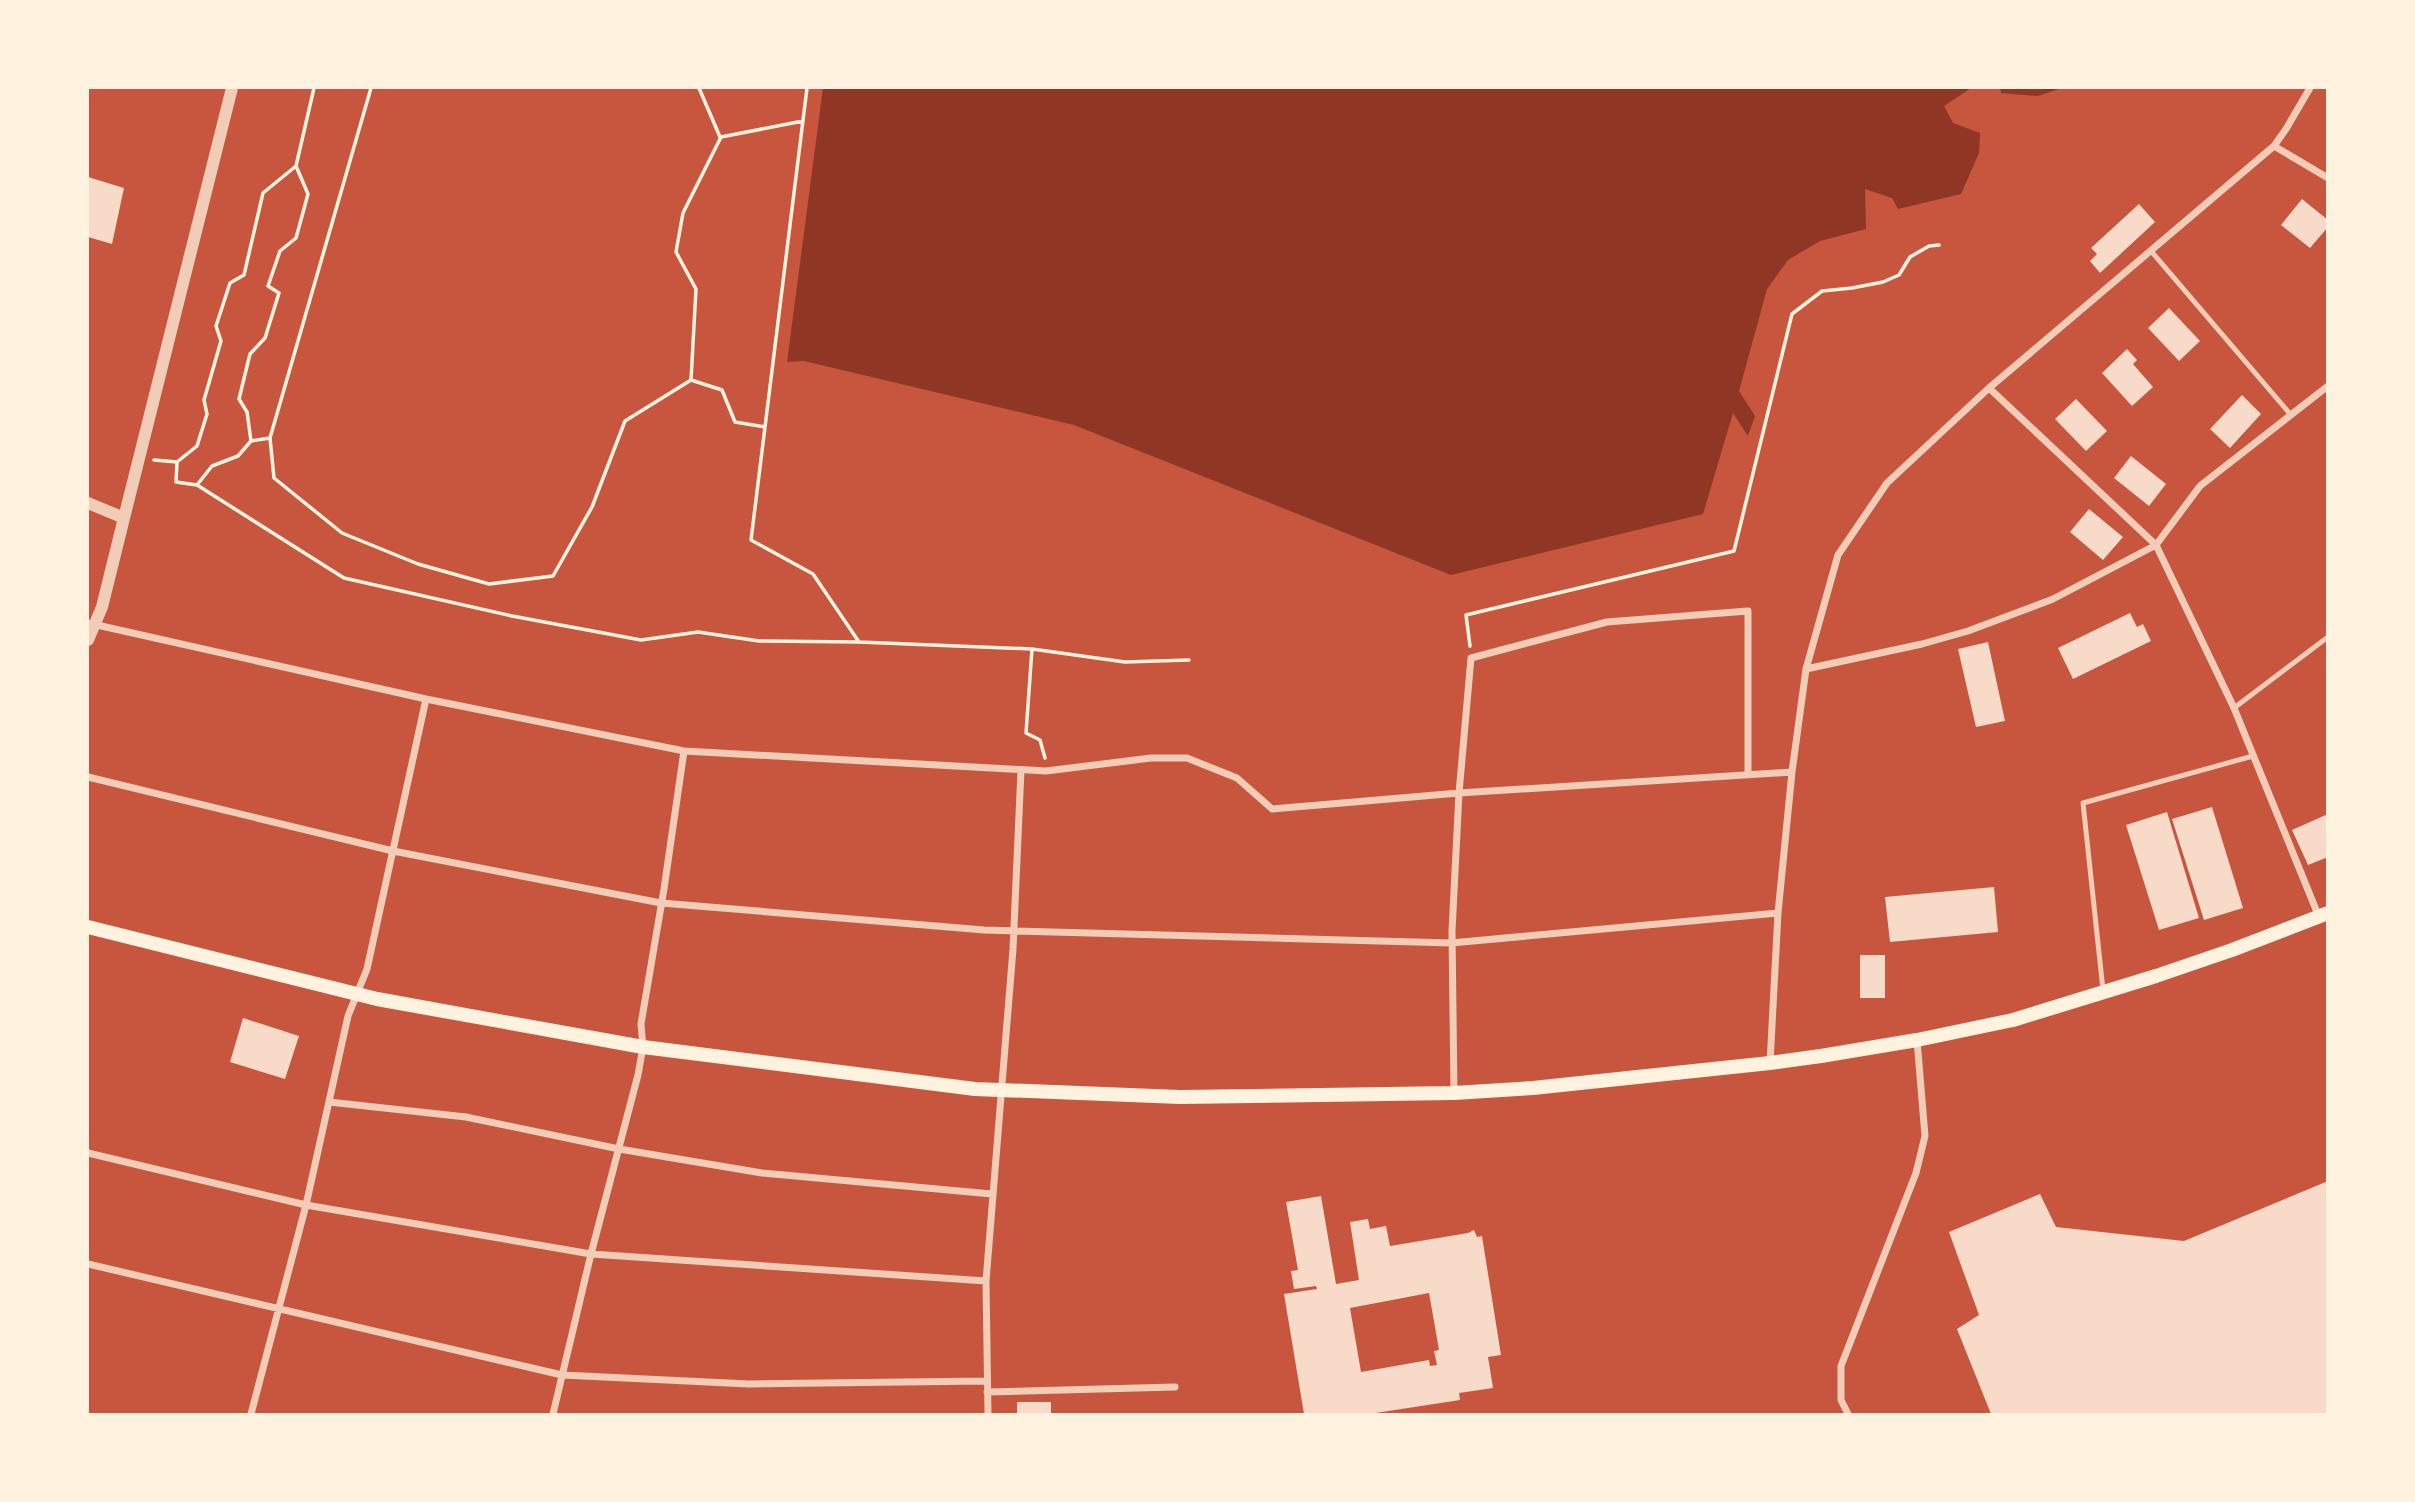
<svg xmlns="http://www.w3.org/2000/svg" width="2415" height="1502" viewBox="0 0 2415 1502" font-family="'Sofia Sans Condensed',sans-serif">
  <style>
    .water { fill: #8f3625 }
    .building { fill: #f7dbc8; fill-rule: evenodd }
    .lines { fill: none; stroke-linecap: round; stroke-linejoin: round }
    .path { stroke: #fff3e0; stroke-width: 3.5 }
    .service { stroke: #f1ccb7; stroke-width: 5 }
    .minor { stroke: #f1ccb7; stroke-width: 7 }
    .tertiary { stroke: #f1ccb7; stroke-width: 12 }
    .secondary { stroke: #fff3e0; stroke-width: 14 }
  </style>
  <rect width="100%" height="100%" fill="#c8553d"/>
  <path class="water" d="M823 88H1971L1944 106 1953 123 1980 133 1979 153 1961 194 1898 209 1892 198 1865 189 1866 229 1820 241 1788 260 1767 289 1739 391 1755 416 1748 436 1733 413 1703 514 1451 575 1074 425 804 361 787 362Z
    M2000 88H2062L2038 96 2001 93Z"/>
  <path class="building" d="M88 177 124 188 112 244 88 237Z
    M2302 199 2328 220V227L2310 248 2281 225Z
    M2139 204 2155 222 2100 273 2090 261 2097 254 2091 248Z
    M2169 308 2200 341 2179 361 2148 328Z
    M2127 349 2137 360 2133 364 2153 387 2132 406 2102 373Z
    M2242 395 2261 414 2230 448 2210 429Z
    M2076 399 2107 431 2086 451 2055 419Z
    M2131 456 2166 484 2149 506 2114 478Z
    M2089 509 2123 537 2103 560 2070 532Z
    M2130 613 2137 627 2143 624 2151 641 2073 679 2058 648Z
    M1988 642 2005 721 1976 727 1958 649Z
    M2212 807 2243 908 2204 920 2172 819Z
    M2167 812 2199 918 2159 930 2126 825Z
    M2328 814V857L2308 865 2292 830Z
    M1994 887 1998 932 1890 942 1885 897Z
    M1860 955H1885V998H1860Z
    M243 1018 299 1036 285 1079 230 1062Z
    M2328 1181V1414H1991L1957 1329 1979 1315 1949 1232 2040 1194 2056 1227 2184 1241Z
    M1321 1196 1336 1284 1359 1280 1350 1222 1368 1219 1370 1229 1386 1226 1390 1246 1468 1233 1474 1230 1477 1237 1482 1236 1501 1355 1488 1357 1493 1388 1459 1393 1460 1400 1369 1414H1304L1284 1294 1317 1289 1316 1286 1294 1289 1291 1271 1298 1270 1286 1202ZM1429 1293 1439 1350 1434 1351 1437 1365 1430 1366 1429 1360 1361 1372 1350 1308Z
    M1017 1402H1051V1414H1017Z"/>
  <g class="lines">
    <path class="path" d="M699 88 720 137
      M807 88 751 540 813 574 859 642 1032 649 1125 662 1189 660
      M765 427 735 422 722 390 691 380 696 289 676 252 683 213 721 137 803 121
      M270 438 371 88
      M251 441 270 438 274 478 342 533 418 564 489 584 553 576 592 507 625 421 691 380
      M154 460 177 462 176 482 197 485 212 466 238 456 251 441 247 412 239 399 250 354 265 338 279 293 268 286 280 251 296 238 308 194 296 166
      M177 462 197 446 207 414 204 400 221 341 216 326 230 283 244 275 263 193 296 166 314 88
      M197 485 344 578 512 616 641 640 698 632 759 641 859 642
      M1470 646 1466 615 1734 551 1792 314 1822 291 1852 288 1883 282 1899 275 1910 257 1929 246 1939 245
      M1032 649 1026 733 1040 740 1045 758"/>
    <path class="service" d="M2151 251 2291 415
      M2234 708 2328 637
      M2103 990 2083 803 2253 756"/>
    <path class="minor" d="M2274 146 2328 178
      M1989 388 2156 545 2234 708 2319 917
      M88 623 426 699 684 751 1046 771 1151 758H1187L1237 778 1272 809 1459 793 1792 772
      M1806 669 1922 644 1968 631 2053 599 2156 545 2200 486 2328 386
      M88 777 393 851 661 903 984 930 1451 943 1778 913
      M1770 1063 1778 913 1792 772 1806 669 1838 555 1887 483 1989 388 2274 146 2286 129 2310 88
      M1454 1093 1452 931 1459 793 1471 658 1607 622 1748 611V774
      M329 1102 466 1117 619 1149 762 1173 992 1194
      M88 1153 306 1205 591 1254 986 1281
      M88 1264 562 1375 749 1384 986 1381
      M987 1392 1175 1387
      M251 1414 306 1205 348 1016 367 969 426 699
      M553 1414 591 1254 638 1075 643 1047 641 1024 664 889 684 751
      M988 1414 986 1281 1013 949 1021 770
      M1848 1414 1841 1400V1366L1916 1173 1925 1136 1917 1040"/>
    <path class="tertiary" d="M88 503 124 518 102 607 88 640
      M124 518 232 88"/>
    <path class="secondary" d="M88 927 377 999 643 1047 975 1089 1180 1097 1454 1093 1533 1088 1770 1063 1821 1056 1917 1040 2013 1020 2156 976 2232 950 2328 913"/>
  </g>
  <rect width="2415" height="1502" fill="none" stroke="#fff3e0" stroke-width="178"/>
</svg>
